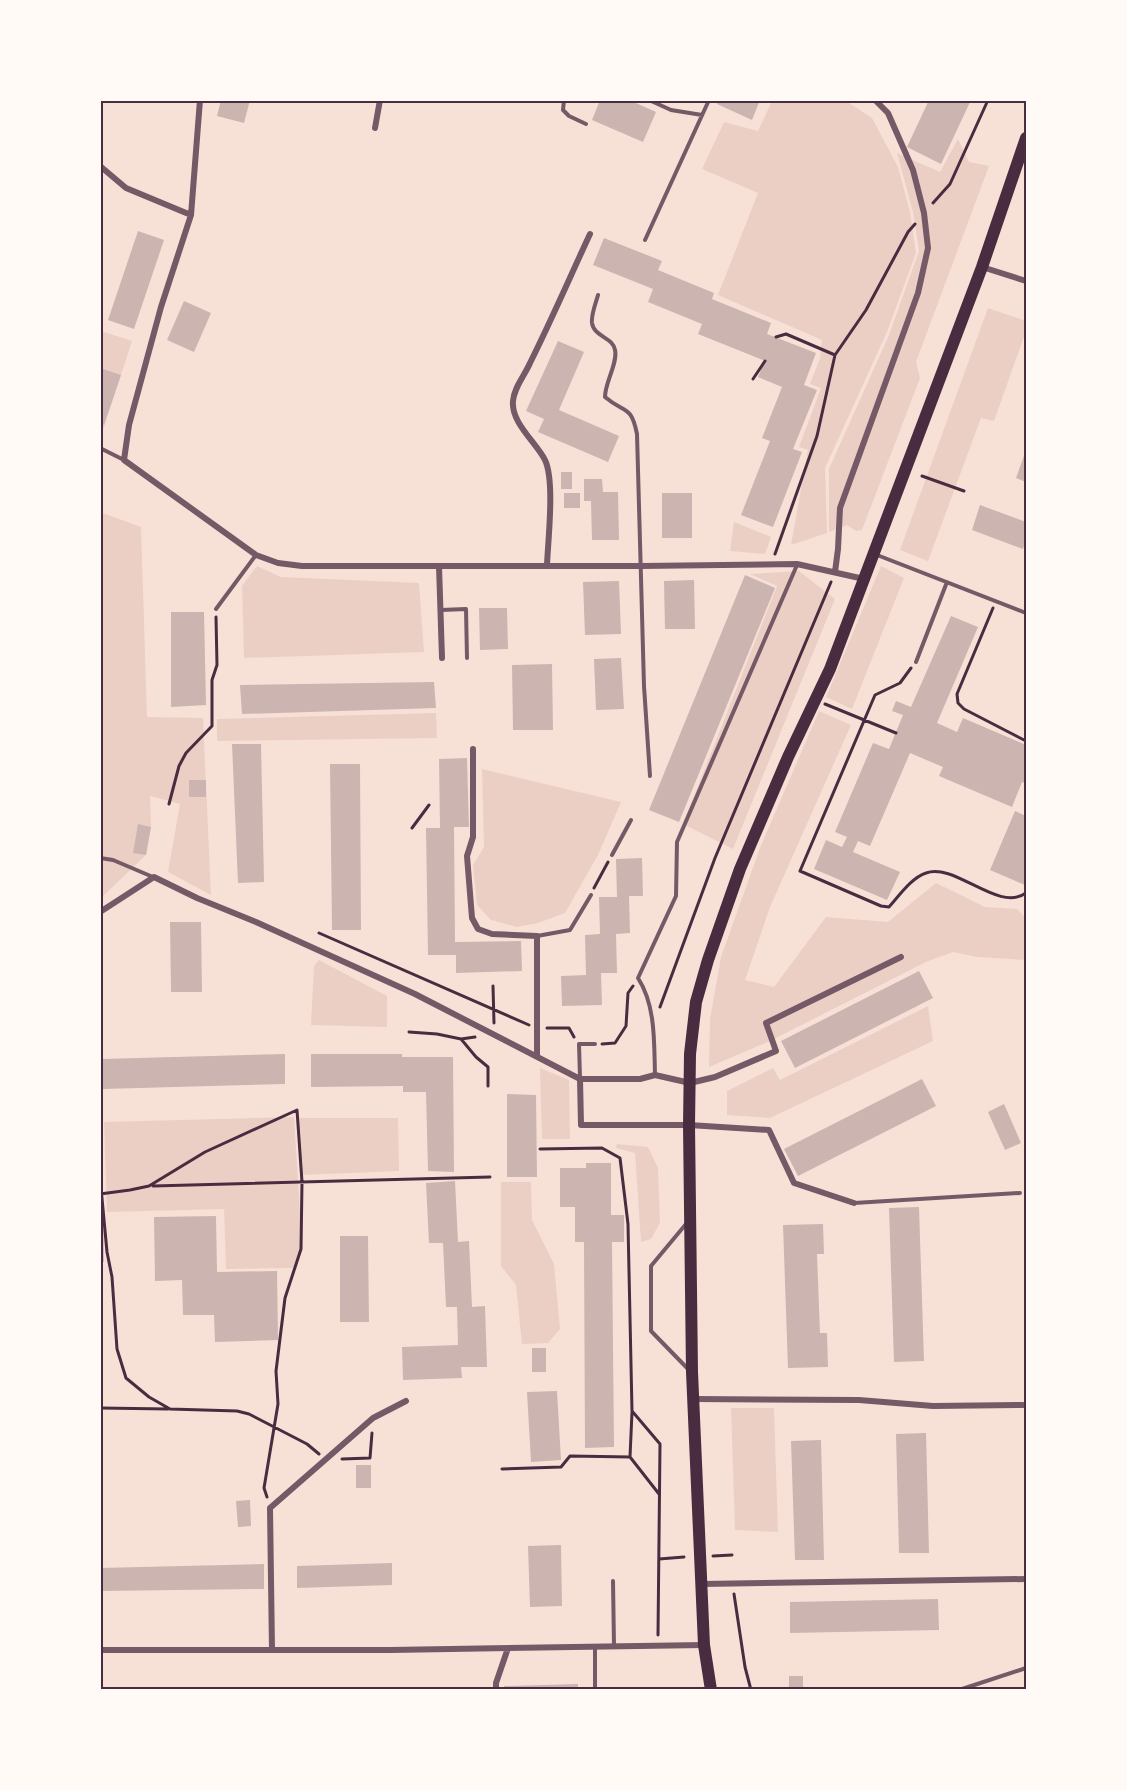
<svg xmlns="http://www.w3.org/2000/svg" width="1127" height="1790" viewBox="0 0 1127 1790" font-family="'Noto Sans',sans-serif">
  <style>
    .green { fill: #ebcfc5 }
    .building { fill: #ccb4b1 }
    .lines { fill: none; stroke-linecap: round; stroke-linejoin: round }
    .path { stroke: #4a2c40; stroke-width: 3 }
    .service { stroke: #755966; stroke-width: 4 }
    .minor { stroke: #755966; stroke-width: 6 }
    .primary { stroke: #4a2c40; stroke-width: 12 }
    .neatline { fill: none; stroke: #4a2c40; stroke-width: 2 }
  </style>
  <rect width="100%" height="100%" fill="#f7e1d7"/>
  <path class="green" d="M772 101H846L872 118 898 167 910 212 916 253 887 332 825 468 827 533 791 545 808 450 799 447 821 388 810 384 820 358 822 340 718 295 758 193 702 169 724 122 758 131Z
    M958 139 969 162 989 166 916 362 920 378 862 530 856 531 847 525 829 532V469L889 335 919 251 913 212 897 153 940 172Z
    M988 308 1026 321V331L994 421 981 418 928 561 900 550Z
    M101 331 132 341 101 436Z
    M100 512 141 527 147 717 203 718 211 895 168 872 180 804 150 796 151 827 146 855 101 898Z
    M734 522 771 537 765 554 730 551Z
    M257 566 281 577 419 583 424 652 244 658 242 586Z
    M881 566 904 578 852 709 826 697Z
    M799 571 835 599 733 849 683 824 777 586 750 574Z
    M819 711 851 725 770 907 745 980 774 987 826 917 888 922 936 883 985 907 1017 909 1026 918V960L977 957 953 952 926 962 770 1041 709 1067 710 1019 721 957 760 848Z
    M436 713 437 738 217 741V719Z
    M482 769 621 802 598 855 565 913 538 923 517 927 491 920 477 905 473 865 484 847Z
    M319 960 387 996V1027L311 1025 314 966Z
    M928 1006 933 1041 770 1118 727 1115V1091L773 1068 780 1080Z
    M540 1068 569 1080 570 1139H542Z
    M294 1117 302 1246 293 1268 226 1269 224 1209 107 1212 104 1122Z
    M297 1118H398L399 1171 301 1175Z
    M617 1144 648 1147 658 1168 660 1223 651 1239 641 1242 635 1153 616 1148Z
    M501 1182H531L532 1220 554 1264 560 1329 548 1343 522 1344 516 1285 501 1266Z
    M731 1408H774L778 1532 735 1530Z"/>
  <path class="building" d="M221 100H250L244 123 217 116Z
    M600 100H629L656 112 643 142 592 120Z
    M718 100H760L752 120 717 104Z
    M929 100H971L941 164 907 147Z
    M138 231 164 240 134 329 108 320Z
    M604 238 662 261 658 270 714 293 712 299 771 323 767 334 816 353 804 385 817 390 793 449 802 452 773 527 741 515 770 441 762 438 782 387 758 377 765 361 698 334 702 324 648 302 653 289 593 265Z
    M184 301 211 313 194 352 167 340Z
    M558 341 584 352 559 410 619 436 608 462 538 432 544 419 526 411Z
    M103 369 121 375 104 425 100 423V377Z
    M1026 450V482L1016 478Z
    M561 472H572V489H561Z
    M584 479H602L603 492H618L619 540H592L591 501H584Z
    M564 493H580V508H564Z
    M662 493H692V538H662Z
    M980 505 1026 522V539L1023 549 972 530Z
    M745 575 775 588 679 822 649 810Z
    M694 580 695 629H665L664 581Z
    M619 581 621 634 585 635 583 582Z
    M479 608H507L508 649 480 650Z
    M171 612H204L206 705 171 707Z
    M951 616 978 627 937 723 957 732 963 718 1026 745V784L1022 782 1012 807 939 776 943 767 910 753 870 846 858 841 853 852 900 872 887 900 814 869 826 840 842 847 847 837 835 832 873 743 889 749 903 715 892 711 896 701 911 707Z
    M621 658 624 709 596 710 594 659Z
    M552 664 553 730H513L512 665Z
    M434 682 436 708 242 714 240 685Z
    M232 744H261L264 882 238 883Z
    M467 758 469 827H454L455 942 521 941 522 971 456 973V955H428L426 828H440L439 759Z
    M330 764H360L361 930H332Z
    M189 780H206V797H189Z
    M1015 811 1026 816 1025 885 990 870Z
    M138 824 151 827 146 855 133 853Z
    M642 858 643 896H629L630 933 616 934 617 973H601L602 1005 562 1006 561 976 586 975 585 935 600 934 599 897H617L616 859Z
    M170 922H201L202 992H171Z
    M919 971 933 998 795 1068 781 1041Z
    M285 1054V1084L103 1089 102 1059Z
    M311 1054H402V1057H453L454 1172 428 1171 426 1092H403V1086L311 1087Z
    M922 1079 936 1106 798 1176 784 1149Z
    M507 1094 536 1095 537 1177H507Z
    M1004 1104 1021 1143 1005 1150 988 1112Z
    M586 1163H611V1215H624V1242H612L614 1447 585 1448 584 1242H575V1207H560V1168H586Z
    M455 1181 458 1242 469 1241 472 1307 485 1306 487 1367H461L462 1378 403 1380 402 1347 458 1345 457 1307H446L443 1243H429L426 1183Z
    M919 1207 924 1361 894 1362 889 1208Z
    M100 1211H103L104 1262H100Z
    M216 1216 217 1272 277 1271 278 1340 215 1342 214 1315H183L182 1280 155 1281 154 1217Z
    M823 1224 824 1254H817L820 1333H827L828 1367 788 1368 783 1225Z
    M340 1236H368L369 1322H340Z
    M532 1348H546V1372H532Z
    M557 1391 561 1460 531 1462 527 1392Z
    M926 1433 929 1553H899L896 1434Z
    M821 1440 824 1560H795L791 1441Z
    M356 1465H371V1488H356Z
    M250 1500 251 1526 238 1527 236 1501Z
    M561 1545 562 1606 530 1607 528 1546Z
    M392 1563V1585L297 1588V1566Z
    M264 1564V1589L100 1591V1568Z
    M938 1599 939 1630 790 1633V1602Z
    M789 1676H803V1690H789Z
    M578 1684V1690H504V1686Z"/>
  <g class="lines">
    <path class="path" d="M933 203 950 184 988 100
      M776 337 786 334 835 355
      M753 379 765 361
      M922 476 964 491
      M775 554 817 436 835 355 866 310 908 232 915 224
      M993 608 957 694 958 703 964 709 1026 741
      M911 668 900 683 875 695 800 871 881 906 889 907C899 896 911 878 926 873 955 862 998 913 1026 893
      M825 704 896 733
      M169 804 179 766 186 753 212 726V680L217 665 216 617
      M412 828 429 805
      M594 888 608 862
      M319 933 529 1025
      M493 986 494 1023
      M660 1007 715 858 831 582
      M547 1028H569L574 1037
      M409 1032 437 1034 461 1039 476 1057 488 1067V1086
      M461 1039 475 1037
      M602 1044 615 1043 626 1026 628 993 633 986
      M540 1149 602 1148 620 1158 628 1224 632 1411 660 1444 658 1635
      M100 1177 107 1252 112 1277 117 1349 126 1378 149 1397 170 1409 237 1411 249 1414 307 1444 319 1454
      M153 1186 490 1177
      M100 1194 130 1190 149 1186 205 1152 297 1110 302 1182 301 1249 285 1298 276 1371 278 1404 264 1488 267 1497
      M100 1408 168 1409
      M630 1457 659 1494
      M342 1459 370 1458 372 1433
      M502 1469 561 1467 570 1456 630 1457 632 1412
      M713 1556 732 1555
      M659 1559 684 1557
      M734 1594 745 1667 751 1690"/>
    <path class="service" d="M564 100 563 110 569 116 586 124
      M649 100 671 110 702 115
      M645 240 709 100
      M598 295C596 303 591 314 592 323 594 337 613 337 615 350 618 363 605 382 605 397 625 414 631 404 637 434L644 686 650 776
      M100 448 124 460
      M877 555 1026 613
      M216 609 256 555
      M441 610 466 609 467 658
      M916 662 947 582
      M612 855 631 820
      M100 858 113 860 153 877
      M537 936 570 930 591 895
      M655 1075C654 1043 656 1006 638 978L676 896 677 842 797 565
      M580 1078 579 1044H595
      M854 1203 1020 1193
      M686 1224 651 1266V1331L688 1369
      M613 1581 614 1646
      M595 1647V1690
      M959 1690 1026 1668"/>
    <path class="minor" d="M200 100 191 215 161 307 129 425 124 460 256 555 278 563 302 566H641L797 564 864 579
      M375 128 380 100
      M100 166 126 188 191 215
      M982 267 1026 281
      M547 565C548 540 555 481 545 460 536 442 511 423 513 401 514 387 525 375 530 363 551 321 570 277 590 234
      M439 566 442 658
      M835 572 838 549 840 508 918 293 928 248 924 213 913 170 888 113 875 100
      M473 749V837L467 856 472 918 478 929 492 934 537 936V1056
      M100 912 154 877 197 898 256 922 415 994 580 1079H640L655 1075 690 1083 715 1077 776 1051 766 1023 901 957
      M580 1079 581 1125H689L769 1130 794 1183 854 1203
      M694 1399 859 1400 933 1406 1023 1405
      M702 1584 1026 1579
      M100 1650H390L704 1645
      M272 1650 270 1508 373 1418 406 1401
      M496 1690V1683L508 1648"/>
    <path class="primary" d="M711 1690 704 1645 692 1372 689 1125 690 1054 696 1002 708 960 740 869 788 757 830 669 982 267 1026 138"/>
  </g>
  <rect width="1127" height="1790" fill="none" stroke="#fffaf5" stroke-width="204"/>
  <rect x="102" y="102" width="923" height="1586" class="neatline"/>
</svg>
